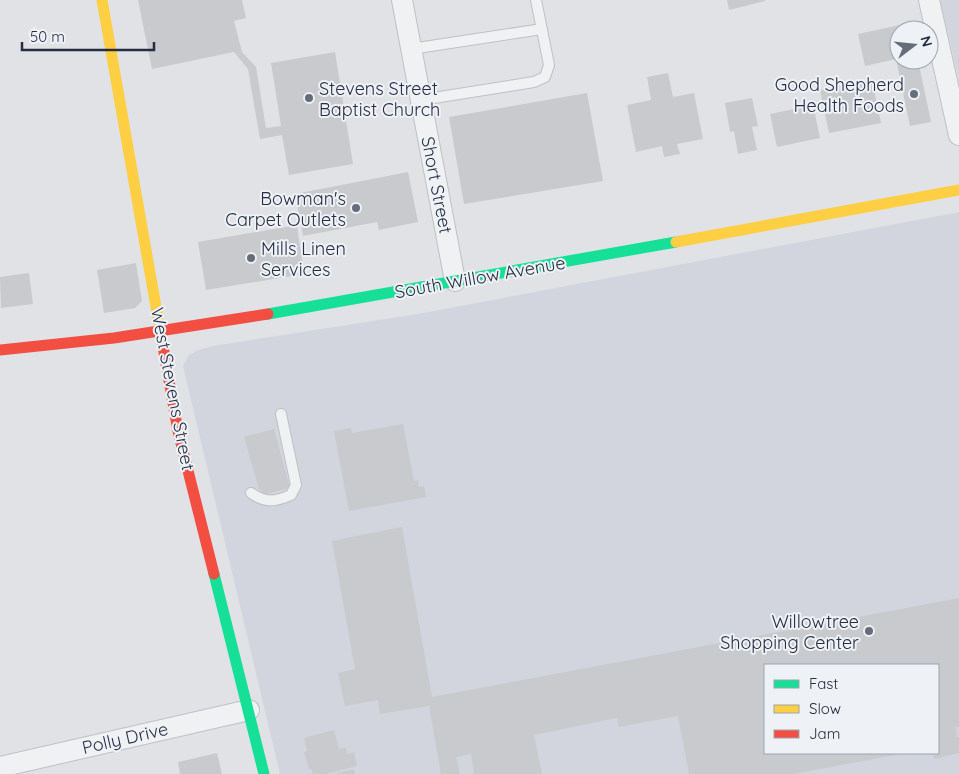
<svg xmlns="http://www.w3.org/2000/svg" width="959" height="774" viewBox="0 0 959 774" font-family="Quicksand,sans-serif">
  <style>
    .built { fill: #d2d5dd; fill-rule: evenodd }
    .building { fill: #c9cace }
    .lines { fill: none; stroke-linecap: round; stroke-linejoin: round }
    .lane-casing { stroke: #bfc0c4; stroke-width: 12 }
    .street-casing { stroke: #bfc0c4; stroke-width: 22 }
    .lane { stroke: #f0f1f3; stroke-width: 10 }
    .street { stroke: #f0f1f3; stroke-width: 20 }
    .fast { stroke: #16e098; stroke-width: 11 }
    .slow { stroke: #ffcf43; stroke-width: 11 }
    .jam { stroke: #f24e42; stroke-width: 11 }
    .poi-dot { fill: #676c7b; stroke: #eef1f6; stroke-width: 2 }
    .labels { text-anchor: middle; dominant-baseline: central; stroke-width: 4; stroke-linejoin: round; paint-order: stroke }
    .poi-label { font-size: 18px; fill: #262d41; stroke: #eef1f6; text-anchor: end }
    .street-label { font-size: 18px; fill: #262d41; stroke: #eef1f6 }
  </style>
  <rect width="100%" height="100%" fill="#e1e2e6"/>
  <path class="built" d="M940 0H959V79Z
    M959 212V774H280L183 366 189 355 198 350 213 346 418 314ZM765 665H938V753H765Z"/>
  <path class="building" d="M138 0H242L246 18 234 21 242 52 256 67 266 128 281 126 271 63 335 52 353 164 289 175 282 135 260 139 248 69 234 52 152 69Z
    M727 0H765V1L729 10Z
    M909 23 911 30H899V60H918L931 122 910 126 896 59 865 66 858 34Z
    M668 73 673 97 694 93 703 139 677 144 680 154 664 157 662 146 636 152 627 105 651 100 647 77Z
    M872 80 881 123 829 133 820 90Z
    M587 93 603 181 464 204 449 117Z
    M752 98 758 126 752 127 757 150 738 154 734 131 730 132 725 103Z
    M813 105 820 138 777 147 770 114Z
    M408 172 418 222 379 230 377 222 303 236 295 194Z
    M297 225 304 274 206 290 198 242Z
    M136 263 142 301 135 308 104 313 97 270Z
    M29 273 33 304 1 308 0 277Z
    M403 424 414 481 418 480 419 487 424 486 426 497 349 511 334 431 351 428 352 433Z
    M274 429 290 488 265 494 259 489 244 437Z
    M402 527 432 697 959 598V727H956L957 737H959V753L934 759 933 753H938V665H765V753L901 754 793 774H689L678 716 619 727 617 718 534 735 542 774H474L471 754 456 757 460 774H441L429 706 380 714 378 700 345 706 338 673 355 669 332 541Z
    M334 730 339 749 346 748 347 754 354 752 357 766 326 774H313L311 769H309L304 752 307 751 304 738Z
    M217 753 222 774H180L178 762Z
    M354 769 355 774H338V773Z"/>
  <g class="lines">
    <g class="lane-casing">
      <path id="lane" d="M411 49 542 29
        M421 100 534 82 545 77 549 65 536 0
        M251 493C265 503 275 502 291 495L296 485 281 414"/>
    </g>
    <g class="street-casing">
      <path id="street" d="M402 0 455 281
        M929 0 959 135
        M0 767 249 710"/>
    </g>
    <use href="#lane" class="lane"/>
    <use href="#street" class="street"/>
    <path class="fast" d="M268 314 676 242
      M214 574 264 774"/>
    <path class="slow" d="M102 0 162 341
      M676 242 959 190"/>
    <path class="jam" d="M162 341 178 431 214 574
      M0 350 114 338 268 314"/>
  </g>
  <g class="poi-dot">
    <circle cx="914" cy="94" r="5"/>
    <circle cx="309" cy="98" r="5"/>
    <circle cx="356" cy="208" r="5"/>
    <circle cx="251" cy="258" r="5"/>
    <circle cx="869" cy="631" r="5"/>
  </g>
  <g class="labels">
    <g class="poi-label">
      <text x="904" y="84">Good Shepherd<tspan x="904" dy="21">Health Foods</tspan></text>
      <text x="319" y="88" text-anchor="start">Stevens Street<tspan x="319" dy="21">Baptist Church</tspan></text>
      <text x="346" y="198">Bowman's<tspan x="346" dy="21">Carpet Outlets</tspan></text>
      <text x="261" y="248" text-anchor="start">Mills Linen<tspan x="261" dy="21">Services</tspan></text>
      <text x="859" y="621">Willowtree<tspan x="859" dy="21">Shopping Center</tspan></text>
    </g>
    <g class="street-label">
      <text transform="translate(437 185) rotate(79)">Short Street</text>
      <text transform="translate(480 277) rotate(-10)">South Willow Avenue</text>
      <text transform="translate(173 389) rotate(79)">West Stevens Street</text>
      <text transform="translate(125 738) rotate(-13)">Polly Drive</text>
    </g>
  </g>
  <rect x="764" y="664" width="175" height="90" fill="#eef1f6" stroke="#9ea3ae"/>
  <rect x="774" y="680" width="25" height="8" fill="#16e098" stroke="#9ea3ae"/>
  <text x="809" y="689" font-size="15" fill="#262d41">Fast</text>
  <rect x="774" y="705" width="25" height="8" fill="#ffcf43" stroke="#9ea3ae"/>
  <text x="809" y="714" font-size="15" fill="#262d41">Slow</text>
  <rect x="774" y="730" width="25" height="8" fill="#f24e42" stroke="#9ea3ae"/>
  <text x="809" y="739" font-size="15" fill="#262d41">Jam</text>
  <g transform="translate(914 45) rotate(74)"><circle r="24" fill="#eef1f6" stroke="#9ea3ae"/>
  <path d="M0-4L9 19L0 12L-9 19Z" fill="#676c7b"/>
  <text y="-8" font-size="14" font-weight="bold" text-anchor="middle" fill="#262d41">N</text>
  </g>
  <path d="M22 42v8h132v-8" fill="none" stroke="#262d41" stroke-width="2.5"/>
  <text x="30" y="42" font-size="15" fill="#262d41" stroke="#eef1f6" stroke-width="4" paint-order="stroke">50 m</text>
</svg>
